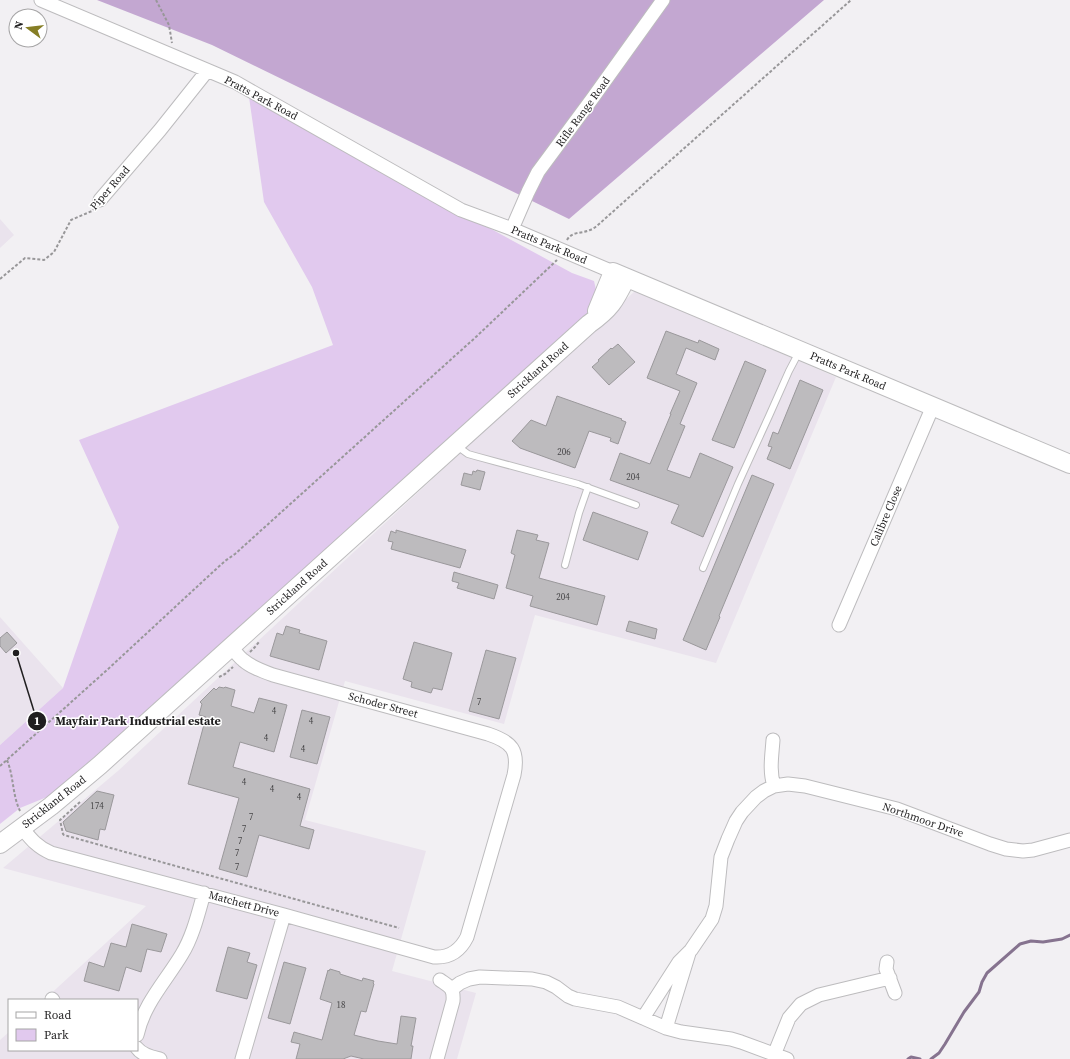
<svg xmlns="http://www.w3.org/2000/svg" width="1070" height="1059" viewBox="0 0 1070 1059" font-family="'Source Serif 4',serif">
  <style>
    .built { fill: #eae3ed }
    .green { fill: #e1c9ee }
    .forest { fill: #c3a7d1 }
    .lines { fill: none; stroke-linecap: round; stroke-linejoin: round }
    .stream { stroke: #86738f; stroke-width: 3 }
    .building { fill: #bdbbbe; stroke: #9a989b }
    .lane-casing { stroke: #bdbcbe; stroke-width: 8 }
    .street-casing { stroke: #bdbcbe; stroke-width: 15 }
    .secondary-casing { stroke: #bdbcbe; stroke-width: 20 }
    .path { stroke: #989799; stroke-width: 2; stroke-dasharray: 3 2; stroke-linecap: butt }
    .lane { stroke: #fff; stroke-width: 6 }
    .street { stroke: #fff; stroke-width: 13 }
    .secondary { stroke: #fff; stroke-width: 18 }
    .labels { text-anchor: middle; dominant-baseline: central; stroke-width: 3; stroke-linejoin: round; paint-order: stroke }
    .number-label { font-size: 9px; fill: #474648 }
    .street-label { font-size: 11px; fill: #201f20; stroke: #fff }
    .leader { fill: none; stroke: #201f20; stroke-width: 1.5 }
    .callout-dot { fill: #201f20; stroke: #fff; stroke-width: 1.5 }
    .mark-label { font-size: 12px; text-anchor: middle; font-weight: bold; fill: #fff }
    .callout-label { font-size: 12px; text-anchor: middle; font-weight: bold; fill: #201f20; stroke: #fff; stroke-width: 3; stroke-linejoin: round; paint-order: stroke }
  </style>
  <rect width="100%" height="100%" fill="#f2f0f3"/>
  <path class="built" d="M0 219 14 235 0 248Z
    M635 291 836 377 716 663 535 615 504 724 345 681 305 820 426 851 392 971 476 993 457 1059H0V1040L9 1032V1050H137V1000H44L146 906 3 868 119 770Z
    M0 617 63 688 0 745Z"/>
  <path class="green" d="M249 97 572 273 594 281 597 294 589 314 52 795 20 808 0 824V745L63 688 119 527 79 440 333 345 312 287 264 202Z"/>
  <path class="forest" d="M97 0H824L569 219 212 45Z"/>
  <g class="lines">
    <path class="stream" d="M908 1059 911 1057 920 1059
      M931 1059 939 1053 945 1044 964 1012 979 992 982 982 987 973 1020 944 1031 941 1043 942 1062 939 1070 935"/>
  </g>
  <path class="building" d="M666 331 698 343 699 340 719 349 715 360 686 348 676 374 697 383 680 424 685 426 667 470 690 478 700 453 733 467 703 537 671 523 679 505 610 480 620 453 650 464 671 414H670L680 391 647 378Z
    M618 344 635 362 609 385 592 367 599 361 598 360 611 348 612 349Z
    M745 361 766 370 734 448 712 440Z
    M800 380 823 390 790 469 767 459 772 447 768 446 773 432 778 434Z
    M557 396 622 419 621 420 626 422 618 444 610 441 611 438 589 431 575 468 520 448 512 441 531 420 546 426Z
    M477 470 485 472 480 490 461 485 464 473 472 475 473 471 476 472Z
    M752 475 774 484 719 616 720 617 706 650 683 640Z
    M593 512 648 532 638 560 583 540Z
    M396 530 466 550 460 568 391 549 393 542 388 541 391 531 396 533Z
    M517 530 538 535 536 540 549 543 539 578 605 596 597 625 530 606 533 596 506 588 515 555 511 553Z
    M454 572 498 585 494 599 457 588 459 583 452 581Z
    M629 621 657 629 655 639 626 631Z
    M286 626 300 630 299 633 327 641 319 670 270 656 277 633 283 635Z
    M7 632 17 643 6 653 0 646V638Z
    M414 642 452 653 442 690 433 688 431 693 411 687 412 682 403 679Z
    M486 650 516 658 499 719 469 711Z
    M219 687 224 688 225 687 235 690 231 706 254 713 259 698 287 705 274 752 240 742 233 767 310 789 300 826 314 830 309 849 259 835 247 877 219 869 239 798 188 784 206 717 199 715 202 704 200 702 214 688 216 690Z
    M302 710 330 717 317 764 290 757Z
    M97 791 114 795 105 830 100 829 98 840 66 831 63 822Z
    M132 924 167 934 161 952 147 949 141 972 126 967 119 991 84 981 89 962 104 967 111 943 126 947Z
    M228 947 250 953 247 962 257 965 247 999 216 991Z
    M284 962 306 968 290 1024 268 1018Z
    M330 969 340 972V974L362 981 363 978 374 981 373 983 374 984 366 1012 361 1011 354 1035 378 1041 397 1044 401 1016 416 1018 411 1046H413L411 1059H364L351 1056 343 1059H296L300 1044 291 1042 294 1032 322 1040 332 1003 320 999 328 970 329 971Z"/>
  <g class="lines">
    <g class="lane-casing">
      <path id="lane" d="M457 446 468 454 475 456 578 484 636 505
        M565 565 579 513 588 487
        M703 568 738 484 769 416 789 371 799 352"/>
    </g>
    <g class="street-casing">
      <path id="street" d="M41 0 235 82 461 210 512 229 613 272
        M100 200 160 130 207 71
        M512 229 528 192 538 172 592 99 663 0
        M839 625 933 406
        M773 740C772 755 769 771 774 786
        M22 828C31 839 37 847 51 853L284 915 434 957C449 958 460 951 467 937L514 775C519 750 512 742 488 734L273 675C262 671 251 667 243 660 238 656 235 651 231 647
        M887 962 886 969 895 993
        M452 989 460 983 469 979 480 977 532 979 546 982 556 987 568 996 575 999 618 1007 666 1028 681 1032 731 1039 741 1042 787 1059
        M52 999 53 1000
        M643 1018 679 962 691 950 712 919 716 906 721 857 728 839 736 821 742 812 756 797 764 791 774 786 788 784 805 786 897 809 990 844 1006 849 1023 851 1033 850 1070 840
        M666 1028 689 953
        M137 1035C144 1003 166 981 182 954 193 936 198 914 204 893
        M137 1048C142 1055 152 1057 160 1059
        M774 1055 789 1018 801 1004 819 995 890 978
        M242 1059 284 915
        M437 1059 453 1001C454 988 450 987 440 980"/>
    </g>
    <g class="secondary-casing">
      <path id="secondary" d="M597 311 613 272 1070 464
        M0 844 51 806 100 765 589 324C610 309 615 301 626 278"/>
    </g>
    <path class="path" d="M156 0 169 25 172 43
      M567 240C572 231 581 234 590 230 596 228 602 221 608 216L851 0
      M0 279 25 258 44 260 54 252 71 220 92 211 94 209
      M250 652 255 647 259 642
      M219 677 225 674 233 667
      M7 760C14 777 12 794 20 811
      M0 766 107 670 214 571 225 561 235 554 287 507 477 336 557 260
      M80 802 60 820 63 834 64 835 399 928"/>
    <use href="#lane" class="lane"/>
    <use href="#street" class="street"/>
    <use href="#secondary" class="secondary"/>
  </g>
  <g class="labels">
    <g class="number-label">
      <text x="564" y="452">206</text>
      <text x="633" y="477">204</text>
      <text x="563" y="597">204</text>
      <text x="479" y="702">7</text>
      <text x="274" y="711">4</text>
      <text x="311" y="721">4</text>
      <text x="266" y="738">4</text>
      <text x="303" y="749">4</text>
      <text x="244" y="782">4</text>
      <text x="272" y="789">4</text>
      <text x="299" y="797">4</text>
      <text x="97" y="806">174</text>
      <text x="251" y="817">7</text>
      <text x="244" y="829">7</text>
      <text x="240" y="841">7</text>
      <text x="237" y="853">7</text>
      <text x="237" y="867">7</text>
      <text x="341" y="1005">18</text>
    </g>
    <g class="street-label">
      <text transform="translate(261 98) rotate(28)">Pratts Park Road</text>
      <text transform="translate(583 112) rotate(-54)">Rifle Range Road</text>
      <text transform="translate(110 188) rotate(-49)">Piper Road</text>
      <text transform="translate(549 245) rotate(23)">Pratts Park Road</text>
      <text transform="translate(538 370) rotate(-42)">Strickland Road</text>
      <text transform="translate(848 371) rotate(23)">Pratts Park Road</text>
      <text transform="translate(886 516) rotate(-67)">Calibre Close</text>
      <text transform="translate(297 587) rotate(-42)">Strickland Road</text>
      <text transform="translate(383 705) rotate(15)">Schoder Street</text>
      <text transform="translate(54 802) rotate(-38)">Strickland Road</text>
      <text transform="translate(923 820) rotate(19)">Northmoor Drive</text>
      <text transform="translate(244 904) rotate(15)">Matchett Drive</text>
    </g>
  </g>
  <path class="leader" d="M16 653L37 721"/>
  <g class="callout-dot">
    <circle cx="16" cy="653" r="4"/>
    <circle cx="37" cy="721" r="10"/>
  </g>
  <g class="mark-label">
    <text x="37" y="725">1</text>
  </g>
  <g class="callout-label">
    <text x="138" y="725">Mayfair Park Industrial estate</text>
  </g>
  <rect x="8" y="999" width="130" height="52" fill="#ffffff" stroke="#a6a5a6"/>
  <rect x="16" y="1012" width="20" height="6" fill="#ffffff" stroke="#a6a5a6"/>
  <text x="44" y="1019" font-size="12" fill="#201f20">Road</text>
  <rect x="16" y="1029" width="20" height="12" fill="#e1c9ee" stroke="#a6a5a6"/>
  <text x="44" y="1039" font-size="12" fill="#201f20">Park</text>
  <g transform="translate(28 28) rotate(285)"><circle r="19" fill="#ffffff" stroke="#a6a5a6"/>
  <path d="M0-3L7 15L0 10L-7 15Z" fill="#867e25"/>
  <text y="-6" font-size="11" font-weight="bold" text-anchor="middle" fill="#201f20">N</text>
  </g>
</svg>
